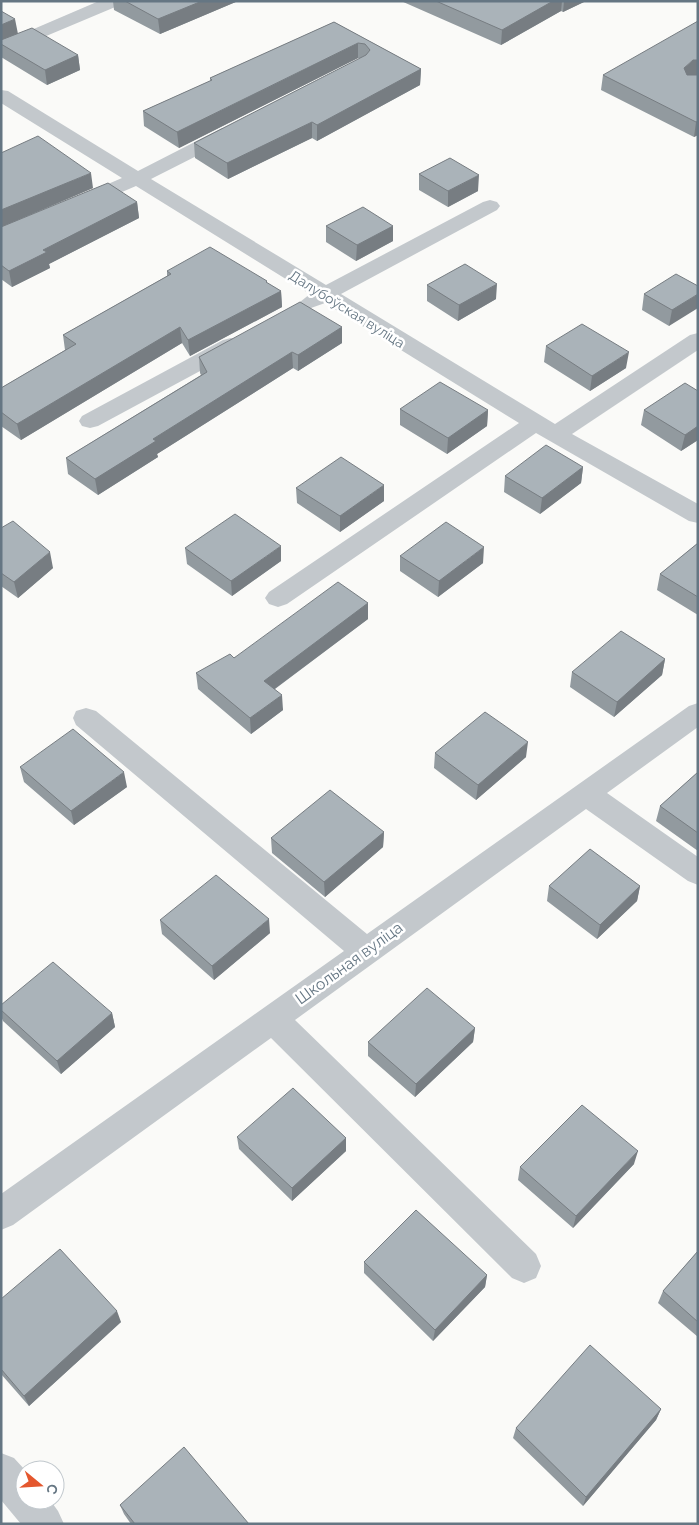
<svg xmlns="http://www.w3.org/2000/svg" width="699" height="1525" viewBox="0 0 699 1525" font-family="Raleway,sans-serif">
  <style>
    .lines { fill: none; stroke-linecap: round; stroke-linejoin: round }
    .minor { fill: #c3c8cc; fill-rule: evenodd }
    .wall { fill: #929a9f }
    .shaded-wall { fill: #777d82 }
    .building { fill: #aab3b9; stroke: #777d82 }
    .labels { text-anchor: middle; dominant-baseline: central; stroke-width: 5; stroke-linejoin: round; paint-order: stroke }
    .far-street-label { font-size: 14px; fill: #657683; stroke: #fff }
    .street-label { font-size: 16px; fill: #657683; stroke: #fff }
  </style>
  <rect width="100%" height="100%" fill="#fafaf8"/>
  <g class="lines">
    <path class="minor" d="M99 1H122L120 5 1 55V43Z
      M1 90 8 91 138 171 222 128H236L238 132 236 136 151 179 326 285 483 202 490 200 497 202 500 206 497 210 341 294 555 424 690 335 698 333V350L572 434 698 504V523L689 521 536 433 287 604 278 607 269 604 265 598 269 592 519 423 325 303 311 308 303 307 300 302 310 294 136 186 87 207 80 209 73 207 70 203 73 199 122 178 1 103Z
      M231 338 239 340 242 345 239 350 98 426 90 428 82 426 79 421 82 416 223 340Z
      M698 703V727L607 793 698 857V885L688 881 586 809 295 1020 536 1254 541 1266 536 1278 524 1283 512 1278 271 1038 13 1225 1 1230V1194L344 951 76 725 73 718 76 711 86 708 96 711 367 934 689 706Z
      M1 1453 14 1458 25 1470V1500H50L58 1511 64 1524H21L1 1500Z"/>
  </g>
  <path class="wall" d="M113 1H238L160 34 114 10Z
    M401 1H586L563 12 561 11 501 45Z
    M1 11 18 34 78 55 80 70 47 85 1 57Z
    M334 22 421 69 420 85 317 141 312 138 228 179 195 158 194 143 360 59 358 58 179 148 144 126 143 111 210 81V78Z
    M603 75H698V135L694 137 601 90Z
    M1 153 93 188 19 220 137 202 139 218 49 264 50 268 12 287 1 279Z
    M419 174 478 191 448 207 419 190Z
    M326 226H393V241L356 261 326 242Z
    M167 271 267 281V283L281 291 282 307 190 356 182 343 21 440 1 426V388L65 350 63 335 167 276Z
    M427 285 496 299 458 321 427 301Z
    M698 286 669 326 642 310 644 294Z
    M342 327V343L298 371 293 368 157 454 158 457 98 495 68 474 66 458 201 375 200 373 199 357Z
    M546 346 626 368 590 391 544 362Z
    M698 391V440L681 451 641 425 644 410Z
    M400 409 488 410 487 426 447 454 400 425Z
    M583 467 581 483 540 514 504 492 505 476Z
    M296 488 384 501 340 532 297 503Z
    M1 528 53 568 18 598 1 586Z
    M698 543V615L657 590 660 574Z
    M185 548 281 561 232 596 187 564Z
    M400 556 483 563 438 597 400 571Z
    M368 603V619L275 689 283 710 251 734 198 689 196 673Z
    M665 659 662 675 614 717 570 687 572 672Z
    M435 753 526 757 476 800 434 768Z
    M20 767 127 787 74 825 24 782Z
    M698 772V851L656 821 660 806Z
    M384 832 383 847 325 897 272 853 271 838Z
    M549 886H640L637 901 597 939 547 901Z
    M160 920 270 933 214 980 162 934Z
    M1 1005 112 1013 115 1027 61 1074 3 1021 1 1016Z
    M475 1028 473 1042 415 1097 368 1056V1042Z
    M237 1137 346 1138V1151L292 1201 239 1149Z
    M634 1164 573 1228 518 1180 520 1167Z
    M698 1251V1337L658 1303 663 1291Z
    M364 1262 487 1275 485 1287 433 1341 364 1273Z
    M1 1299 121 1322 29 1406 1 1374Z
    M661 1409 656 1420 583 1506 513 1438 516 1428Z
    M120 1505 249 1524H131L124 1514Z"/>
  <path class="shaded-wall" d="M202 1H238L160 34 158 19Z
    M553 1H562L561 11 501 45 502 30Z
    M564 1H586L563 12Z
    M15 19 18 34 1 41V25Z
    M358 43V58L179 148 177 132Z
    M78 55 80 70 47 85 45 70Z
    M693 60H698V75L682 84 684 68Z
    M421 69 420 85 317 141V125Z
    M698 121V135L694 137 696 122Z
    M312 122V138L228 179 227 163Z
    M91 173 93 188 1 227V210Z
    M479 175 478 191 448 207V191Z
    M137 202 139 218 49 264 50 268 12 287 9 271 43 250Z
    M393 226V241L356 261 357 245Z
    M497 284 496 299 458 321 459 305Z
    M281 291 282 307 190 356 188 340Z
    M698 294V308L669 326 672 310Z
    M180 327 182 343 21 440 17 424Z
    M342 327V343L298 371V355Z
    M292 352 293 368 157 454 158 457 98 495 95 479 153 439Z
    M629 352 626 368 590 391 592 376Z
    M488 410 487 426 447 454 448 438Z
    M698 426V440L681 451 685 435Z
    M583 467 581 483 540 514 542 498Z
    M384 485V501L340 532V516Z
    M281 546V561L232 596 231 581Z
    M484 547 483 563 438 597 439 581Z
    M50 552 53 568 18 598 14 582Z
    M368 603V619L265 696 264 681Z
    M665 659 662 675 614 717 617 702Z
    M282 695 283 710 251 734 250 718Z
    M528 742 526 757 476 800 478 785Z
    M124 772 127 787 74 825 71 811Z
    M384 832 383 847 325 897 324 882Z
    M640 886 637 901 597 939 600 925Z
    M269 919 270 933 214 980 212 966Z
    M112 1013 115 1027 61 1074 57 1061Z
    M475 1028 473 1042 415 1097 416 1084Z
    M346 1138V1151L292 1201V1188Z
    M638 1151 634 1164 573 1228 576 1216Z
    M487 1275 485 1287 433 1341 435 1330Z
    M117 1311 121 1322 29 1406 24 1396Z
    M661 1409 656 1420 583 1506 586 1497Z"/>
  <path class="building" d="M125 1H202L158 19Z
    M436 1H553L502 30Z
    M1 11 15 19 1 25Z
    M698 21V60H693L684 68 687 75H698V121L696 122 603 75Z
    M334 22 421 69 317 125 312 122 227 163 194 143 366 55 370 50 365 44 358 43 177 132 143 111 212 80 210 78Z
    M32 28 78 55 45 70 1 44V40Z
    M38 136 91 173 1 210V153Z
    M450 158 479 175 448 191 419 174Z
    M108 183 137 202 43 250 47 252 9 271 1 265V227Z
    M363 207 393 226 357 245 326 226Z
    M210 247 267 281 266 282 281 291 188 340 180 327 17 424 1 412V388L76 344 63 335 171 274 167 271Z
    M465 264 497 284 459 305 427 285Z
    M676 274 698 286V294L672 310 644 294Z
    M300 302 342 327 298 355 292 352 153 439 156 441 95 479 66 458 207 372 199 357Z
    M582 324 629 352 592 376 546 346Z
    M440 382 488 410 448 438 400 409Z
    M685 383 698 391V426L685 435 644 410Z
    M546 445 583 467 542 498 505 476Z
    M341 457 384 485 340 516 296 488Z
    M235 514 281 546 231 581 185 548Z
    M13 521 50 552 14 582 1 573V528Z
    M446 522 484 547 439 581 400 556Z
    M698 543V597L660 574Z
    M338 582 368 603 264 681 282 695 250 718 196 673 230 654 234 658Z
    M621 631 665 659 617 702 572 672Z
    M485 712 528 742 478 785 435 753Z
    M73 729 124 772 71 811 20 767Z
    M698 772V833L660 806Z
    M330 790 384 832 324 882 271 838Z
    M590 849 640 886 600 925 549 886Z
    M216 875 269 919 212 966 160 920Z
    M53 962 112 1013 57 1061 1 1010V1005Z
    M427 988 475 1028 416 1084 368 1042Z
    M293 1088 346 1138 292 1188 237 1137Z
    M582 1105 638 1151 576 1216 520 1167Z
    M416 1210 487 1275 435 1330 364 1262Z
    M60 1249 117 1311 24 1396 1 1369V1299Z
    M698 1251V1322L663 1291Z
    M590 1345 661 1409 586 1497 516 1428Z
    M184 1447 249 1524H135L120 1505Z"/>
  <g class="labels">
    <g class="far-street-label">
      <text transform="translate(347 309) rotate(32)">Далубоўская вуліца</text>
    </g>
    <g class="street-label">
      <text transform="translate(349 963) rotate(-36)">Школьная вуліца</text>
    </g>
  </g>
  <rect width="699" height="1525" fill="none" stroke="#657683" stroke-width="5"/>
  <g transform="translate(40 1485) rotate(108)"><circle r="24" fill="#ffffff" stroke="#c1c8cd"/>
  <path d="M0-4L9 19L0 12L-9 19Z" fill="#e4572e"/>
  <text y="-8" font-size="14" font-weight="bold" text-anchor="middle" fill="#657683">С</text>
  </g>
</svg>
